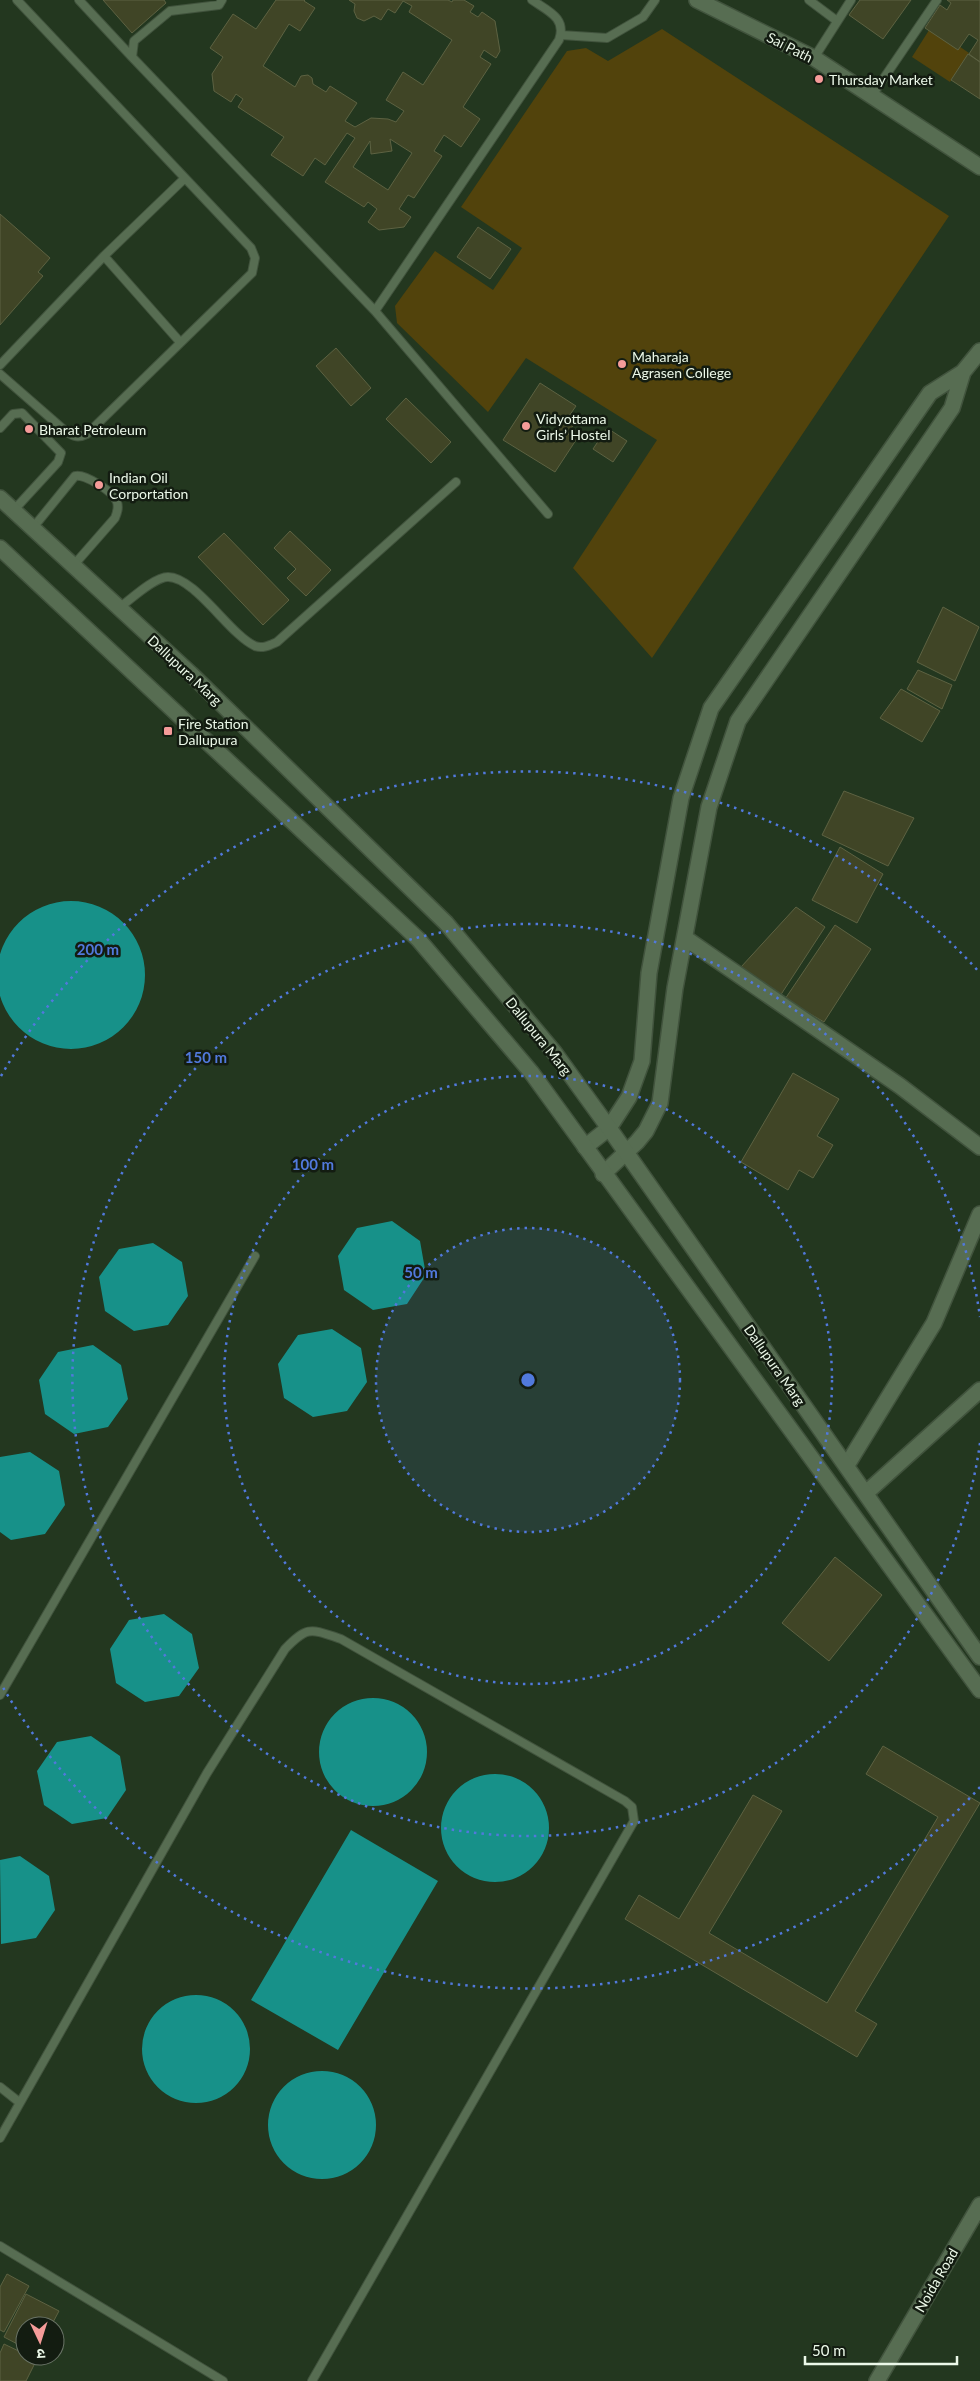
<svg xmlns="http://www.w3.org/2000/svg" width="980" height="2381" viewBox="0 0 980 2381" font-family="Lato,'Noto Sans Devanagari',sans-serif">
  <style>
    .green { fill: #52430c }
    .water { fill: #179189 }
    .building { fill: #404526; stroke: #5d6242; fill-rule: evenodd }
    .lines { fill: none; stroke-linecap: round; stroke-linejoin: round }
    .lane-casing { stroke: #41533d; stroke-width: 10 }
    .street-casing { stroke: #41533d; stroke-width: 18 }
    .secondary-casing { stroke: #41533d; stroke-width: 18 }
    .lane { stroke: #576d52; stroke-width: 8 }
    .street { stroke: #576d52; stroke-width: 15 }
    .secondary { stroke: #576d52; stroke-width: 15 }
    .ring { fill: none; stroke: #5179dc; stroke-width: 2.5; stroke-dasharray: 2.5 5 }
    .poi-dot { fill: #f59b99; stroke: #131c11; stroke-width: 2 }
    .labels { text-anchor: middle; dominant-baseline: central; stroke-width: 5; stroke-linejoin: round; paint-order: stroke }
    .street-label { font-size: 14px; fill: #ecf9e9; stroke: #131c11 }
    .poi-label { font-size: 14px; fill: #ecf9e9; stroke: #131c11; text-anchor: start }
    .centre { fill: #5179dc; stroke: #131c11; stroke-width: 2.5 }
    .ring-label { font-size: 15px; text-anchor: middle; font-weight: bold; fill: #5179dc; stroke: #131c11; stroke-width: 5; stroke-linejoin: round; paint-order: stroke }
  </style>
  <rect width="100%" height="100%" fill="#23371f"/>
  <path class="green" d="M931 27 969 53 950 82 912 57Z
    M662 29 949 216 652 658 573 568 657 440 526 358 488 412 397 323 395 306 435 251 493 290 522 248 461 207 567 51 586 48 608 61Z"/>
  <path class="water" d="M-3 975a74 74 0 1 1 148 0a74 74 0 1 1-148 0Z
    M392 1221 420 1241 426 1275 407 1304 373 1310 344 1290 338 1256 357 1228Z
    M153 1243 182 1262 188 1296 168 1325 134 1331 105 1311 99 1277 119 1249Z
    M332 1329 361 1348 367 1382 347 1411 313 1417 284 1398 278 1364 298 1335Z
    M93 1345 121 1365 128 1399 108 1427 74 1434 45 1414 39 1380 58 1352Z
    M30 1452 59 1471 65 1505 45 1534 11 1540 0 1532V1457Z
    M164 1614 192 1634 199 1668 179 1696 145 1702 116 1683 110 1649 129 1620Z
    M319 1752a54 54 0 1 1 108 0a54 54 0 1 1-108 0Z
    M91 1736 120 1756 126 1790 107 1818 72 1824 44 1805 37 1771 57 1742Z
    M441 1828a54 54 0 1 1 108 0a54 54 0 1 1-108 0Z
    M351 1830 438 1881 338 2050 251 2000Z
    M20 1856 49 1876 55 1910 36 1938 1 1944 0 1860Z
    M142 2049a54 54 0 1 1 108 0a54 54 0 1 1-108 0Z
    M268 2125a54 54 0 1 1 108 0a54 54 0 1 1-108 0Z"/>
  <path class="building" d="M103 0H164L166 3 132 33Z
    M276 0H305L304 1 315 8 300 31 289 24 263 66 295 87 301 76 308 75 312 78 313 84 326 92 330 86 357 103 345 121 355 127 371 118 388 119 396 122 404 111 386 100 403 72 423 85 452 40 409 12 412 6 403 1 395 13 388 9 381 20 374 16 364 21 357 18 354 11 355 4 349 0H448L452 2 453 0H464L474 6 470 12 478 17 482 12 495 21 500 51 496 58 484 50 480 57 491 64 463 107 480 119 461 147 444 135 434 151 442 156 414 198 408 195 399 209 411 217 404 227 379 230 368 222 377 209 368 202 364 207 325 182 355 138 347 133 325 165 315 158 303 176 271 155 284 137 238 107 243 99 236 94 231 102 214 91 212 74 223 57 210 48 233 14 256 29ZM390 139 412 153 388 190 353 167 370 141 371 154 392 151Z
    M860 0H911L883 39 849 15Z
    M947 0H980V62L969 54 978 40 969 34 958 50 925 28 940 5 947 10 951 3Z
    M968 54 980 62V99L951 80Z
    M0 214 50 258 38 272 43 276 0 325Z
    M478 227 511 249 490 279 457 257Z
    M336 348 371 388 351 406 316 366Z
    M540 383 576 406 569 416 576 420 568 434 576 440 555 472 503 440ZM547 416 556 421 560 431 553 441 538 432Z
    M406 398 451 442 431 463 386 419Z
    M607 428 627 441 613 462 593 449Z
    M290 531 331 570 306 596 287 578 296 569 274 548Z
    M224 533 289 600 263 625 198 557Z
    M943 607 979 627 955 681 917 662Z
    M918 670 952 685 942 709 907 689Z
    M901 689 940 711 922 742 880 718Z
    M844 791 914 818 888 866 822 835Z
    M840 847 883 874 857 923 812 900Z
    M796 907 825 927 780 996 741 967Z
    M835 925 871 949 824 1022 785 999Z
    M793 1073 839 1099 817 1136 833 1145 813 1178 799 1170 788 1190 741 1162Z
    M835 1557 882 1595 829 1661 782 1623Z
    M883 1746 980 1803 855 2011 877 2024 857 2057 625 1919 639 1895 679 1919 753 1795 782 1811 709 1933 827 2003 938 1817 866 1774Z
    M7 2274 29 2286 4 2332 0 2330V2287Z
    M26 2294 59 2311 51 2326H25V2348L4 2337Z
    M4 2344 25 2354V2356L37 2359 26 2381H0V2353Z"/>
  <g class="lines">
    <g class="lane-casing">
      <path id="lane" d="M79 0 132 57
        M222 0 219 5 170 11 134 41 132 57 375 311 548 514
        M809 0 837 21
        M561 35 607 38 643 17 655 0
        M814 58 851 0
        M871 97 937 0
        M104 256 180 342
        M375 311 559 40C567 18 548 11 532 0
        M0 365 104 256 185 178
        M0 374 63 429C72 436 77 439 87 434L252 273 255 258 251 248 17 0
        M0 428 13 414 22 413 61 453 58 462 14 510
        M32 529 75 476C84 473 114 492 117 502 119 508 117 513 115 518L73 566
        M119 608C130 600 154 577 168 577 195 577 230 635 255 646 263 649 270 645 277 642L456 482
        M0 1695 255 1256
        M0 2087 19 2102
        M0 2138 207 1773 285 1649C308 1625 311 1629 341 1639L625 1801 632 1807 634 1821 312 2381
        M0 2246 223 2381"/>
    </g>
    <g class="street-casing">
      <path id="street" d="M697 0 814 58 980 167
        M685 938 900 1086 980 1147
        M585 1147 609 1128 629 1097 642 1061 649 973 681 798 711 708 930 393 963 372 980 351
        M603 1174 637 1142 646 1131 660 1103 675 988 709 807 738 721 952 408 963 372
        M847 1465 934 1323 980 1214
        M866 1493 980 1390"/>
    </g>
    <g class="secondary-casing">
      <path id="secondary" d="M0 498 191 674 446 923 554 1052 609 1128 980 1657
        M0 548 418 939 531 1072 980 1690
        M877 2381 980 2205"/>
    </g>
    <use href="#lane" class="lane"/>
    <use href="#street" class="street"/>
    <use href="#secondary" class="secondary"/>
  </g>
  <circle cx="528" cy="1380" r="152" fill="#5179dc" fill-opacity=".12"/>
  <g class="ring">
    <circle cx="528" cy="1380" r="152"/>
    <circle cx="528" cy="1380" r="304"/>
    <path d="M980 1443A456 456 0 1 1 980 1317"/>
    <path d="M980 1787A608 608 0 0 1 1 1684M1 1076A608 608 0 0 1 980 973"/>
  </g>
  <g class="poi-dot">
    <circle cx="819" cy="79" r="5"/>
    <circle cx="622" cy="364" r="5"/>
    <circle cx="526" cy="426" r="5"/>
    <circle cx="29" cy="429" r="5"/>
    <circle cx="99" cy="485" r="5"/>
    <rect x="163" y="726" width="10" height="10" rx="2.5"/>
  </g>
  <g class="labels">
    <g class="street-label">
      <text transform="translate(790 47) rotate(27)">Sai Path</text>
      <text transform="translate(185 670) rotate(43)">Dallupura Marg</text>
      <text transform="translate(539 1036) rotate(51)">Dallupura Marg</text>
      <text transform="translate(775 1365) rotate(55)">Dallupura Marg</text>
      <text transform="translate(936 2280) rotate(-60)">Noida Road</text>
    </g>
    <g class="poi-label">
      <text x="829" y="79">Thursday Market</text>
      <text x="632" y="356">Maharaja<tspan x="632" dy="16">Agrasen College</tspan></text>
      <text x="536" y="418">Vidyottama<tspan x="536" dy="16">Girls’ Hostel</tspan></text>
      <text x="39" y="429">Bharat Petroleum</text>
      <text x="109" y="477">Indian Oil<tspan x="109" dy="16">Corportation</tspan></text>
      <text x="178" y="723">Fire Station<tspan x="178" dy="16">Dallupura</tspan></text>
    </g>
  </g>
  <circle cx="528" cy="1380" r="8" class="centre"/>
  <g class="ring-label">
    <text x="98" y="955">200 m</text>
    <text x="206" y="1063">150 m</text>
    <text x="313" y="1170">100 m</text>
    <text x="421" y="1278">50 m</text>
  </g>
  <g transform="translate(40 2341) rotate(176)"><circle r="24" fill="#131c11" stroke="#6a7467"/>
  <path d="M0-4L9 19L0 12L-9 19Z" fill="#f59b99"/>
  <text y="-8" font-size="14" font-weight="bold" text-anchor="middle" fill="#ecf9e9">उ</text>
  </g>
  <path d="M805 2356v8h152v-8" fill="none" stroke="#ecf9e9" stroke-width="2.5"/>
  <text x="812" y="2356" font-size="15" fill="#ecf9e9" stroke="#131c11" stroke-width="4" paint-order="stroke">50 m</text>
</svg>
